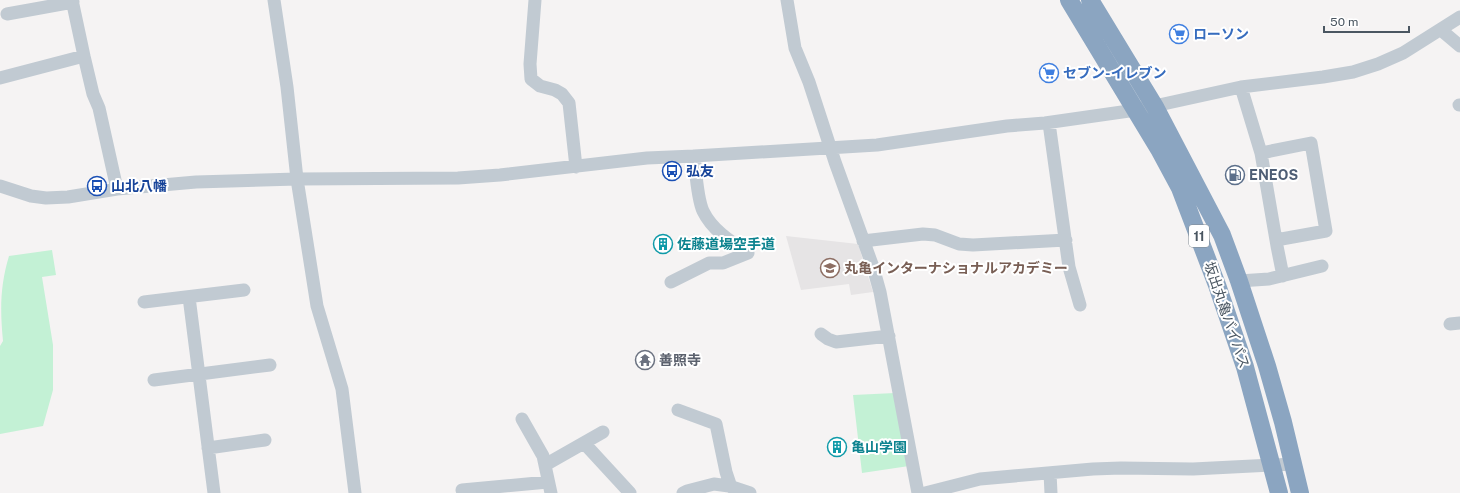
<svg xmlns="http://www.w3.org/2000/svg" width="1460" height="493" viewBox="0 0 1460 493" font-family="'Public Sans','Noto Sans JP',sans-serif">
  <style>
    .education { fill: #e6e4e5 }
    .green { fill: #c3f1d5 }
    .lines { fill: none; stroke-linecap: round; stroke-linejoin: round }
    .minor { stroke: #c1cad2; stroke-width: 13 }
    .highway { stroke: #8ba5c1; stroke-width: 18 }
    .labels { text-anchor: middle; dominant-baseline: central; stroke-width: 4; stroke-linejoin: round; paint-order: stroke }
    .shield { fill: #fff; stroke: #808990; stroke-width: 1 }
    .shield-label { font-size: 13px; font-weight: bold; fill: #4a5661 }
    .shop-label { font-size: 14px; font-weight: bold; fill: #366cbe; stroke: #fff; text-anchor: start }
    .transit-label { font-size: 14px; font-weight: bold; fill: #164399; stroke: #fff; text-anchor: start }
    .service-label { font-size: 14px; font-weight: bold; fill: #4e5e75; stroke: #fff; text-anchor: start }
    .culture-label { font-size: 14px; font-weight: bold; fill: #0d838f; stroke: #fff; text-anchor: start }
    .education-label { font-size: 14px; font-weight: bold; fill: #785e54; stroke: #fff; text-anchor: start }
    .street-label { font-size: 14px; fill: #4a5661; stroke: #fff }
    .worship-label { font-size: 14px; font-weight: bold; fill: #5b616d; stroke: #fff; text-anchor: start }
  </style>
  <rect width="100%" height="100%" fill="#f5f3f3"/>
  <path class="education" d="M786 236 858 244 873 292 851 295 849 284 801 290Z"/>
  <path class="green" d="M52 250 56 275 42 277 53 345V390L43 426 0 434V346L3 341C0 310 0 286 9 256Z
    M895 393 909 466 862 473 853 395Z"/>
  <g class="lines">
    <path class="minor" d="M72 0 84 56 93 94 99 108 117 189
      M274 0 287 87 297 179 317 306 342 389 355 493
      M535 0 530 64 531 79 540 86 555 90 562 94 569 103 576 167
      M787 0 795 48 809 82 835 162 873 267 880 292 918 493
      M7 14 73 2
      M1441 30 1460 46
      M0 78 84 56
      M1241 87 1261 153 1277 246 1283 276
      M1459 105H1460
      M1049 123 1069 267 1080 305
      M1261 153 1311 143 1326 231 1276 240
      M0 186 31 196 46 198 68 197 117 189 196 182 297 179 458 178 500 175 647 158 694 156 877 145 1007 126 1045 123 1136 110 1241 87 1323 77 1353 72 1378 64 1403 53 1460 17
      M863 241 923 234 935 235 959 244 973 245 1066 240
      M1239 281 1269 279 1322 266
      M671 282 709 263H723L748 253C731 242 712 230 703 211 697 198 696 172 694 156
      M189 297 214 493
      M144 302 244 290
      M1450 324 1460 323
      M821 334 828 339 836 342 889 336
      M154 380 270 365
      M678 410 716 424 726 472 731 487
      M522 419 543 456 551 493
      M584 443 630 493
      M208 448 265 440
      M545 465 603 432
      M1050 473 1051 493
      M462 490 548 482
      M683 493 687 491 714 484 729 486 750 493
      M925 493 980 479 1093 469 1121 468 1193 469 1293 464"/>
    <path class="highway" d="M1069 0 1159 149 1180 188 1217 285 1245 367 1279 493
      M1090 0 1155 107 1222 235 1239 281 1267 366 1283 422 1300 493"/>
  </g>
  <defs>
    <g id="supermarket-ring" transform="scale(1)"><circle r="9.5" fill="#fff" stroke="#3f7fe0" stroke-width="1.5"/><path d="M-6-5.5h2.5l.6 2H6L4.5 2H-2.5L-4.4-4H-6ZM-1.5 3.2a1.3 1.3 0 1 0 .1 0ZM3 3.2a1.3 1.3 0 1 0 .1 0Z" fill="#3f7fe0"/></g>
    <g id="bus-ring" transform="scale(1)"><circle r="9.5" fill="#fff" stroke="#1a4fb4" stroke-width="1.5"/><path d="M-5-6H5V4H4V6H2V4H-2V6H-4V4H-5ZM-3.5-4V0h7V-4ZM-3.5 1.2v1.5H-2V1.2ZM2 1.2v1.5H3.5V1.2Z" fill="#1a4fb4"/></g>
    <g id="fuel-ring" transform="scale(1)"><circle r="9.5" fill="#fff" stroke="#5c6f8a" stroke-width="1.5"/><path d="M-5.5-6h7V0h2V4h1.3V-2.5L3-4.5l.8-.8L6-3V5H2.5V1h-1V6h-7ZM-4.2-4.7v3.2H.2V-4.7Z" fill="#5c6f8a"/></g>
    <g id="building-ring" transform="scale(1)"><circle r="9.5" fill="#fff" stroke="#0f9aa8" stroke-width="1.5"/><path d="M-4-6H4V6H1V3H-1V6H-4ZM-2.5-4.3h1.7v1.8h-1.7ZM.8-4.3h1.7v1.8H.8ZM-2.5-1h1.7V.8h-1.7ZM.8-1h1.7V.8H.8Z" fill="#0f9aa8"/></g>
    <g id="school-ring" transform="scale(1)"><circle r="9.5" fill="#fff" stroke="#8d6e63" stroke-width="1.5"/><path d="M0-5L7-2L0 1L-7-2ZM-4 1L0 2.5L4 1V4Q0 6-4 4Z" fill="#8d6e63"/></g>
    <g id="temple-ring" transform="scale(1)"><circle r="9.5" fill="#fff" stroke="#6b7280" stroke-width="1.5"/><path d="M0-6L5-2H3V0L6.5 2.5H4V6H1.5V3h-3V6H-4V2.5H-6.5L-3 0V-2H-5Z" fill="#6b7280"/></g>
  </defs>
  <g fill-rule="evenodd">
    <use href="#supermarket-ring" x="1179" y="34"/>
    <use href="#supermarket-ring" x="1049" y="73"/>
    <use href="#bus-ring" x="672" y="171"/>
    <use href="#fuel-ring" x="1235" y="175"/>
    <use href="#bus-ring" x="97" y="186"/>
    <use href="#building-ring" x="663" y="244"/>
    <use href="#school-ring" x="830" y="268"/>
    <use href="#temple-ring" x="645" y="360"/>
    <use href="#building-ring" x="837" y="447"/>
  </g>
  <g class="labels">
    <rect class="shield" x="1189" y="225" width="20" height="22" rx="3"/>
    <g class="shield-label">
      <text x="1199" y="236">11</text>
    </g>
    <g class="shop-label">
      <text x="1193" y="34">ローソン</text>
      <text x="1063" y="73">セブン-イレブン</text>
    </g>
    <g class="transit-label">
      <text x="686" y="171">弘友</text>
      <text x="111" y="186">山北八幡</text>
    </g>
    <g class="service-label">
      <text x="1249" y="175">ENEOS</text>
    </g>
    <g class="culture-label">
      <text x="677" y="244">佐藤道場空手道</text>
      <text x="851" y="447">亀山学園</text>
    </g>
    <g class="education-label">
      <text x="844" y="268">丸亀インターナショナルアカデミー</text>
    </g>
    <g class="street-label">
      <text transform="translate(1227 315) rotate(71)">坂出丸亀バイパス</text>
    </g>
    <g class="worship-label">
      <text x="659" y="360">善照寺</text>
    </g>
  </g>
  <path d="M1324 26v6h85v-6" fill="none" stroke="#4a5661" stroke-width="2"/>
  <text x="1330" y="26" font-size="12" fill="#4a5661" stroke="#ffffff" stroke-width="3" paint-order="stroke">50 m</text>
</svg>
